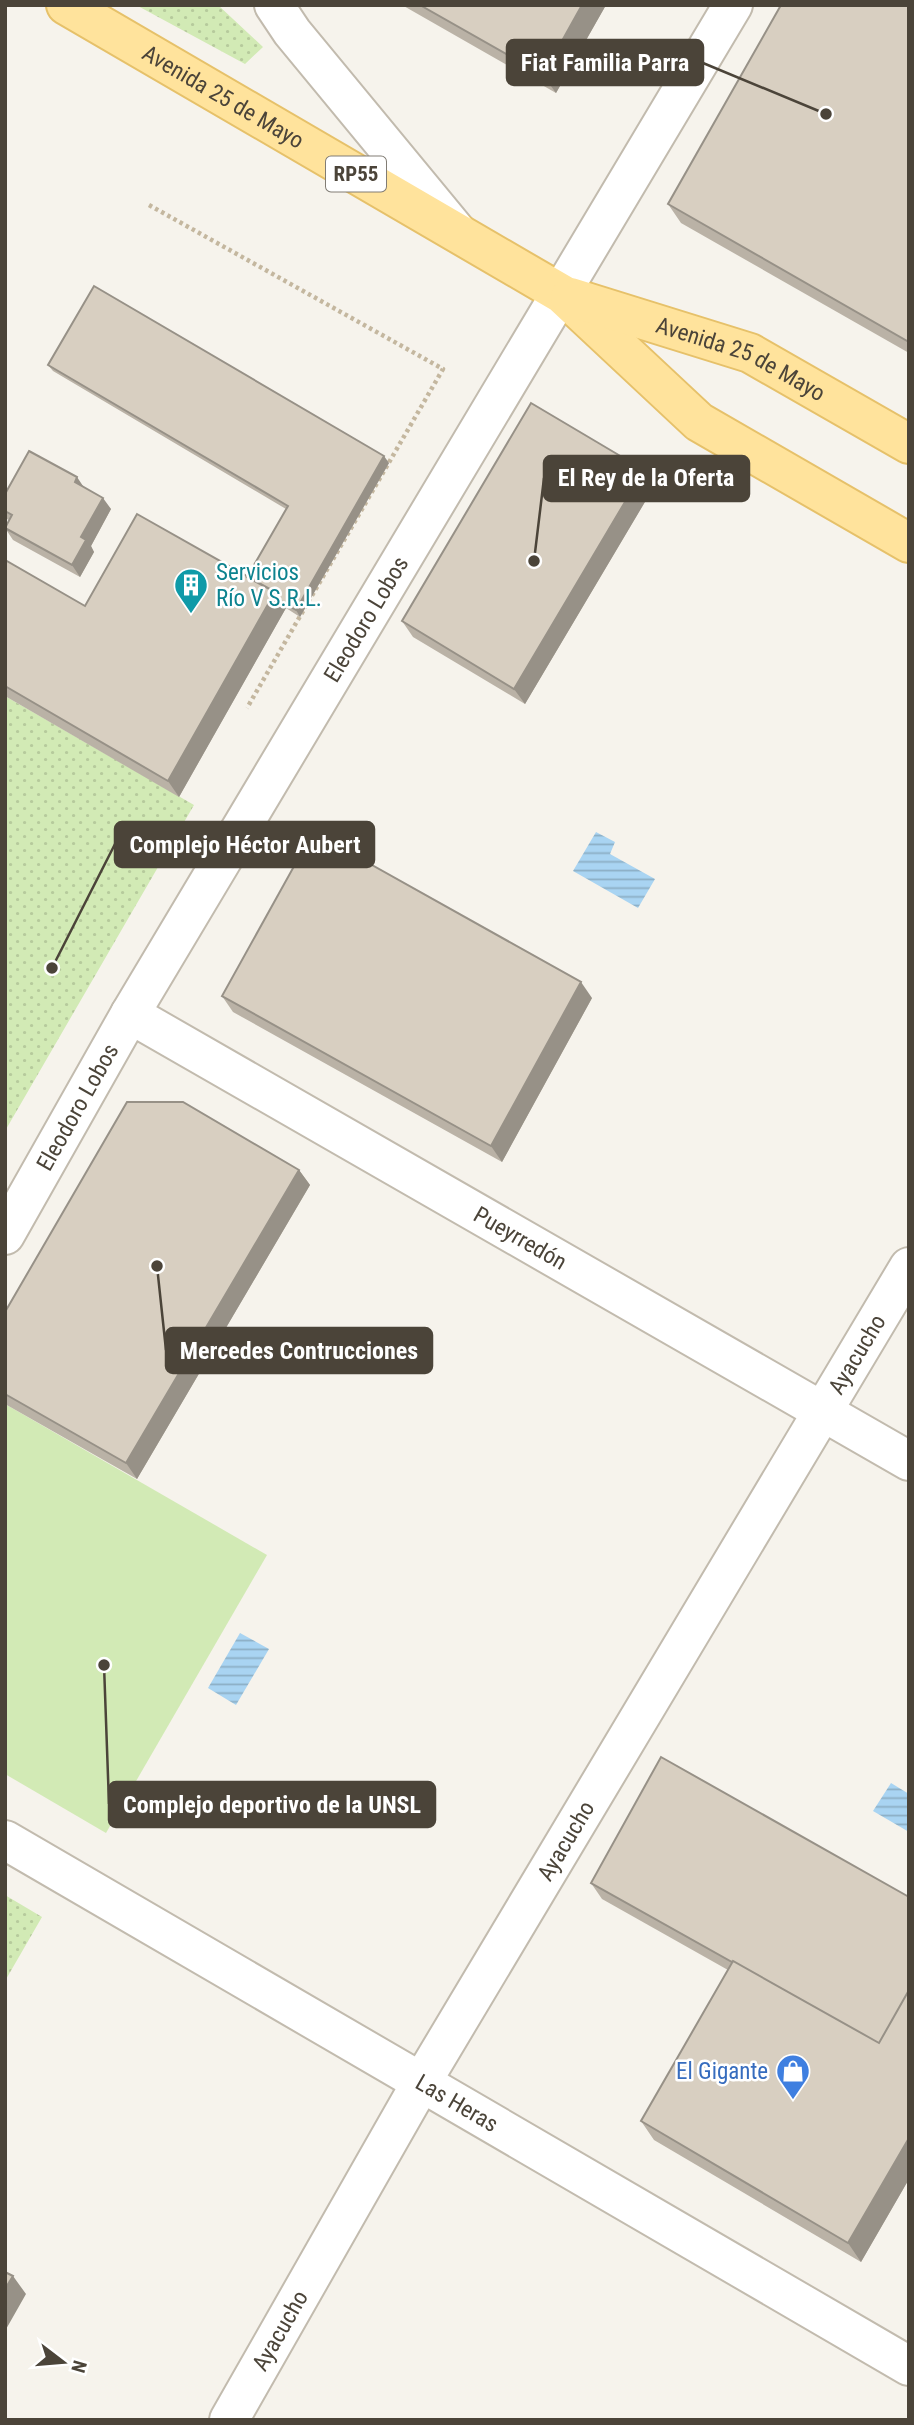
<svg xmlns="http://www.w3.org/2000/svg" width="914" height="2425" viewBox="0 0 914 2425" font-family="'Roboto Condensed',sans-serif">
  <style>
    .grass { fill: url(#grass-dots) }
    .pitch { fill: #d2eab5 }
    .water { fill: url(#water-rules) }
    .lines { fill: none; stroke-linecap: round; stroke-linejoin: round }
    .street-casing { stroke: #c2bbae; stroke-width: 42 }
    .primary-casing { stroke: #e6c16a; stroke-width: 42 }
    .path { stroke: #c4b79f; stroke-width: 4.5; stroke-dasharray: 3.5 3.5; stroke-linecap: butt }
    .street { stroke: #fff; stroke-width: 38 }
    .primary { stroke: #ffe39c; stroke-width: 38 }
    .wall { fill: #bab2a6 }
    .shaded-wall { fill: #979187 }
    .building { fill: #d8cfc1; stroke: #979187; stroke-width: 2 }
    .labels { text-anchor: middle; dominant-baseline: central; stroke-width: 5; stroke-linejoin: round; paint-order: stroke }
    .shield { fill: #fff; stroke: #817c74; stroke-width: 2 }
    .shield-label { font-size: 21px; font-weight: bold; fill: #4b4439 }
    .street-label { font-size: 23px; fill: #4b4439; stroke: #fff }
    .culture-label { font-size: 23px; fill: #0d838f; stroke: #fff; text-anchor: start }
    .shop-label { font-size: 23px; fill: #366cbe; stroke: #fff; text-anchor: end }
    .leader { fill: none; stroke: #4b4439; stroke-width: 2.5 }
    .callout-dot { fill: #4b4439; stroke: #fff; stroke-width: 2.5 }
    .callout { fill: #4b4439; stroke: #4b4439; stroke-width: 2.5 }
    .callout-label { font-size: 24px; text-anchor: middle; font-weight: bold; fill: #fff }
  </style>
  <defs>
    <pattern id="grass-dots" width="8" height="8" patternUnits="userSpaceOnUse" patternTransform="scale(1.75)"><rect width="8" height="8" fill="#d2eab5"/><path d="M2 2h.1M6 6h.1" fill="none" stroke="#b6ca9c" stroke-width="1.8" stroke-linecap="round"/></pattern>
    <pattern id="water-rules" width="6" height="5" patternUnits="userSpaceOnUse" patternTransform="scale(1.75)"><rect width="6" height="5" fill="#a9d4f2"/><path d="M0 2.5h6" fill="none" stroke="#8caec5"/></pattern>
  </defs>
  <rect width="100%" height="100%" fill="#f6f3ec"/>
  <path class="grass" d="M136 5H218L263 47 245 64Z
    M5 696 194 805 5 1131Z
    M5 1895 42 1917 5 1981Z"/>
  <path class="pitch" d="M5 1404 267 1555 106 1833 5 1774Z"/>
  <path class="water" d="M596 832 615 842 610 854 655 879 638 908 573 871Z
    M240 1633 269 1649 236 1705 208 1688Z
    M891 1783 909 1794V1832L873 1811Z"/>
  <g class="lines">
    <g class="street-casing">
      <g id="street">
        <path d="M274 5 292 32 457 232"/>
        <path id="s1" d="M130 1014 909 1461"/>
        <path id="s2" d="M5 1235 130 1014 733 5"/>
        <path id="s3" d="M5 1840 909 2366"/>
        <path id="s4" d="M229 2420 421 2083 909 1267"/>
      </g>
    </g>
    <g class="primary-casing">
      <g id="primary">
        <path id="s5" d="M66 5 562 294 699 422 909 543"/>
        <path id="s6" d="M570 297 750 353 909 444"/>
      </g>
    </g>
    <path class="path" d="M149 205 443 369 247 708"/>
    <use href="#street" class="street"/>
    <use href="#primary" class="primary"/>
  </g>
  <path class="wall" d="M402 5H606L556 93Z
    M909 5V353L681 223 668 204Z
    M48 365 389 463 300 617 286 608 179 797 5 696V560L85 606 247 577 286 509 53 371Z
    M655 485 525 704 413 637 402 621Z
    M84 488 111 509 91 546 94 552 80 577 13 540 5 528 9 520 5 518V494Z
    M222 996 592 998 502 1162 233 1012Z
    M299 1170 310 1185 137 1479 5 1404V1312Z
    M591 1883 909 1897V2179L861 2262 654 2140 641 2121 728 1970 602 1899Z"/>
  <path class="shaded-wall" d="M582 5H606L556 93 543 75Z
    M384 456 389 463 300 617 296 610Z
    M644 470 655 485 525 704 514 689Z
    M77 477 85 489 75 482Z
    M103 498 111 509 91 546 94 552 80 577 72 565 81 537Z
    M275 592 286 608 179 797 168 781Z
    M581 982 592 998 502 1162 491 1146Z
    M299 1170 310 1185 137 1479 126 1463Z
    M909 2138V2179L861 2262 848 2243Z
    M13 2276 26 2294 5 2331V2289Z"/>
  <path class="building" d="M420 5H582L543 75Z
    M781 5H909V342L668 204Z
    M94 286 384 456 296 610 282 602 275 592 247 577 288 506 48 365Z
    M531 403 644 470 514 689 402 621Z
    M29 451 77 477 75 482 103 498 81 537 86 540 72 565 5 528 12 515 5 511V494Z
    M137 514 275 592 168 781 5 686V560L85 606Z
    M313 832 581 982 491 1146 222 996Z
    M127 1102H183L299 1170 126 1463 5 1394V1312Z
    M661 1757 909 1897V1990L879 2043 733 1961 732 1962 591 1883Z
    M733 1961 879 2043 909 1990V2138L848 2243 641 2121Z
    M5 2272 13 2276 5 2289Z"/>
  <defs>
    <g id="building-pin" transform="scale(1.75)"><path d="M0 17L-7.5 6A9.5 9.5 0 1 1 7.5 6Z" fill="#0f9aa8" stroke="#fff"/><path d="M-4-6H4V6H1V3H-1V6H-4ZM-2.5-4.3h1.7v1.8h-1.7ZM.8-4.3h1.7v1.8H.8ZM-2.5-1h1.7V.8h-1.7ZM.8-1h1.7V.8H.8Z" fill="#fff"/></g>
    <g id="shop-pin" transform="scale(1.75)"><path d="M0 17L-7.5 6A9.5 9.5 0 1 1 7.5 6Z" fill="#3f7fe0" stroke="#fff"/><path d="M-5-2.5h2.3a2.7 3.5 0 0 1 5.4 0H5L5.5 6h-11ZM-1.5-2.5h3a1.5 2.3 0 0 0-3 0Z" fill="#fff"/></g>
  </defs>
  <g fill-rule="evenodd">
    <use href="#building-pin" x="191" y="585"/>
    <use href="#shop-pin" x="793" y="2071"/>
  </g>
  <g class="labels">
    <rect class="shield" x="326" y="156.5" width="60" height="35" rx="5"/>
    <g class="shield-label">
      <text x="356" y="174">RP55</text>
    </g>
    <g class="street-label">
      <text stroke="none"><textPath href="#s5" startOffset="182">Avenida 25 de Mayo</textPath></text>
      <text stroke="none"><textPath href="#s6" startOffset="182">Avenida 25 de Mayo</textPath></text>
      <text stroke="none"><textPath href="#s2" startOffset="714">Eleodoro Lobos</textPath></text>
      <text stroke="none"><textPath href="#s2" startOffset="147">Eleodoro Lobos</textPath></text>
      <text stroke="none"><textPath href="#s1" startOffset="450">Pueyrredón</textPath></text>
      <text stroke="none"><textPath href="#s4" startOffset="1237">Ayacucho</textPath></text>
      <text stroke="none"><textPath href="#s4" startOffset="670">Ayacucho</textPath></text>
      <text stroke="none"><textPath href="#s3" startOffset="523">Las Heras</textPath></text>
      <text stroke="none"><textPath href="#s4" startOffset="103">Ayacucho</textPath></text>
    </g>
    <g class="culture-label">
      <text x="216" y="572">Servicios<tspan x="216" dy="26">Río V S.R.L.</tspan></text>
    </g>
    <g class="shop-label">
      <text x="768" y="2071">El Gigante</text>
    </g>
  </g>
  <path class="leader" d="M826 114L703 63M534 561L544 478M52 968L115 844M157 1266L166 1350M104 1665L109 1804"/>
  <g class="callout-dot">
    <circle cx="826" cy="114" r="7"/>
    <circle cx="534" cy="561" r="7"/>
    <circle cx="52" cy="968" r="7"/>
    <circle cx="157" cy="1266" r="7"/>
    <circle cx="104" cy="1665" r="7"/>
  </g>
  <g class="callout">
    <rect x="507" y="40" width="196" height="45" rx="7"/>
    <rect x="544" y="456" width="205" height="45" rx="7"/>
    <rect x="115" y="822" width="259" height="45" rx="7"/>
    <rect x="166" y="1328" width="266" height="45" rx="7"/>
    <rect x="109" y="1782" width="326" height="45" rx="7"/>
  </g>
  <g class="callout-label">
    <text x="605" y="71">Fiat Familia Parra</text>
    <text x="646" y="486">El Rey de la Oferta</text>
    <text x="245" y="853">Complejo Héctor Aubert</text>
    <text x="299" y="1359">Mercedes Contrucciones</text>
    <text x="272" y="1813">Complejo deportivo de la UNSL</text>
  </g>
  <rect width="914" height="2425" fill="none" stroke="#4b4439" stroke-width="14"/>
  <g transform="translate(63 2362) rotate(106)" stroke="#ffffff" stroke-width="5" paint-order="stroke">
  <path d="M0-5L12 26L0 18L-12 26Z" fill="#4b4439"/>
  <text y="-10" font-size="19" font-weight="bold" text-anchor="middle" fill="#4b4439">N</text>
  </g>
</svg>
